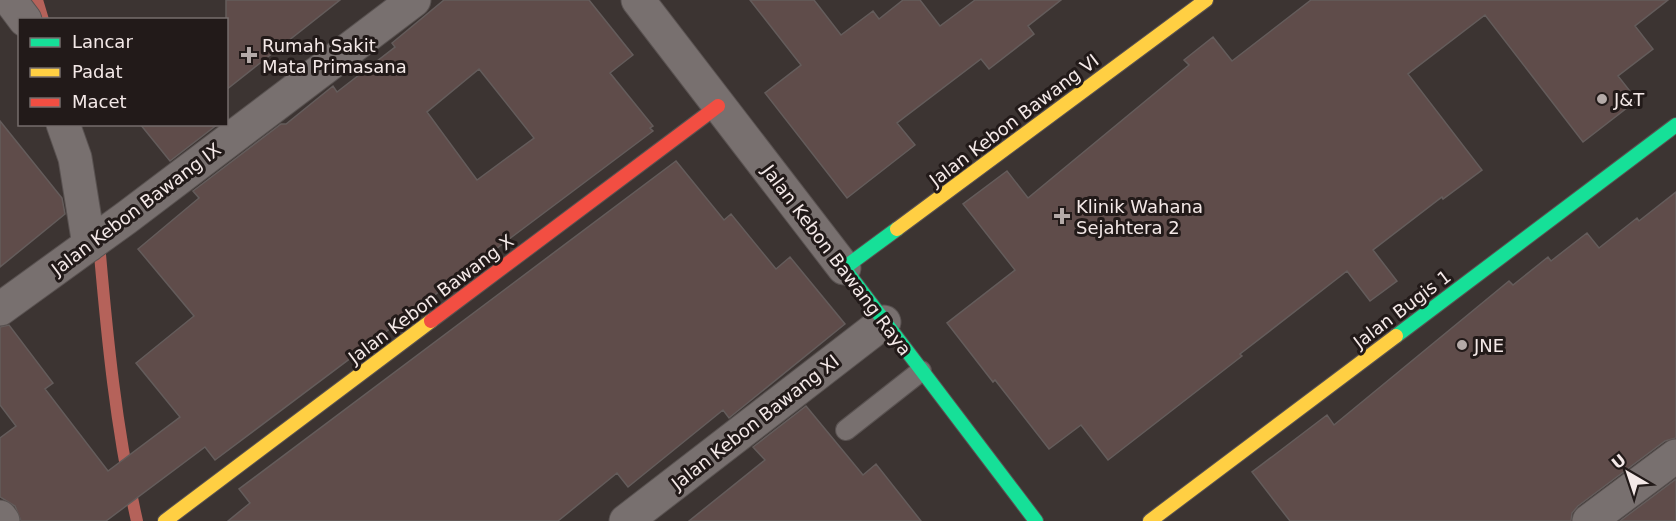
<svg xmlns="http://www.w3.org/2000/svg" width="1676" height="521" viewBox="0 0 1676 521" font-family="'DejaVu Sans',sans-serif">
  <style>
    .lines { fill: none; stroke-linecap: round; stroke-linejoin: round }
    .stream { stroke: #b5625a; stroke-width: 12 }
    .building { fill: #5f4c4a; stroke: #645c5b; stroke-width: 1.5; fill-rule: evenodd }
    .lane-casing { stroke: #595251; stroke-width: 22 }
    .street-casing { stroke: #595251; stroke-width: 35 }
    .fast-casing { stroke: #595251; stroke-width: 16 }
    .slow-casing { stroke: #595251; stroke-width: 16 }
    .jam-casing { stroke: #595251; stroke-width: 16 }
    .lane { stroke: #78706f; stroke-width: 20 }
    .street { stroke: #78706f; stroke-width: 33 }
    .fast { stroke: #16e098; stroke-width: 14 }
    .slow { stroke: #ffcf43; stroke-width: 14 }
    .jam { stroke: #f24e42; stroke-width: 14 }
    .poi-dot { fill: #b4aaa8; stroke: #221a19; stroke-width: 2 }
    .labels { text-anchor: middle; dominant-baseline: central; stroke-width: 6; stroke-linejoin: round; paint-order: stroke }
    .poi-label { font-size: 18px; fill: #f4e9e8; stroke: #221a19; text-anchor: start }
    .street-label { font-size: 18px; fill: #f4e9e8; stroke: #221a19 }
  </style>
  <rect width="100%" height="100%" fill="#3c3432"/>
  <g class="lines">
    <path class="stream" d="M37 0 43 20
      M99 243C107 336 116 430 137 521"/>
  </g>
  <path class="building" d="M226 0H340L226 90Z
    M444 0H589L633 55 610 73 653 126 650 128 653 131 215 460 205 447 106 521H21L15 506 0 497V438L16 426 0 405V327L9 325 53 383 45 389 108 471 180 417 136 363 194 316 138 249 199 198 193 191 281 124H286L333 86 337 92 395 47 392 43ZM479 69 534 138 477 180 427 112Z
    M750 0H814L841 35 873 11 879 19 903 0H920L940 26 975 0H1061L1028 26 1034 34 989 69 981 59 897 123 915 145 847 198 765 93 801 65Z
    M1311 0H1668L1635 26 1653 49 1618 76 1637 100 1583 142 1485 15 1408 74 1482 170 1443 199 1442 197 1373 250 1397 281 1370 301 1347 271 1240 354 1242 356 1108 460 1081 425 1049 449 995 380 993 382 947 323 1015 270 963 204 1007 171 1028 198 1189 65 1184 60 1213 37 1232 61Z
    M0 121 62 198 65 214 0 267Z
    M140 124H218L170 161Z
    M676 161 724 220 731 214 776 269 790 257 845 324 729 418 723 410 628 487 617 473 558 521H228L250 503 239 489Z
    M1676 192V438L1665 441 1578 506 1572 513 1571 521H1290L1252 472 1327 415 1334 425 1509 281 1513 285 1548 257 1551 261 1587 233 1599 248 1637 218 1639 221Z
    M806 406 863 475 876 464 921 521H689L765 460 753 447Z
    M1676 479V521H1620Z"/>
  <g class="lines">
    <g class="lane-casing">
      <path id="lane" d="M846 430 921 371"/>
    </g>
    <g class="street-casing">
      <path id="street" d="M10 0 25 20
        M638 0 844 268
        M63 124 75 158 89 245
        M0 309 126 218 414 0
        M0 517 3 521
        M626 521 884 322
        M1589 521 1676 456"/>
    </g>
    <g class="fast-casing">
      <path id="fast" d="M897 229 844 268 1036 521
        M1396 336 1676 125"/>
    </g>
    <g class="slow-casing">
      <path id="slow" d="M897 229 1206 0
        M165 521 431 321
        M1150 521 1396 336"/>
    </g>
    <g class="jam-casing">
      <path id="jam" d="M431 321 718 106"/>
    </g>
    <use href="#lane" class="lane"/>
    <use href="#street" class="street"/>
    <use href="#fast" class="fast"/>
    <use href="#slow" class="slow"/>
    <use href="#jam" class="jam"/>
  </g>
  <g class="poi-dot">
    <path d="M246 46h6v6h6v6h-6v6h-6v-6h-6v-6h6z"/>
    <circle cx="1602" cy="99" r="6"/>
    <path d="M1059 207h6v6h6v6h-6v6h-6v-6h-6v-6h6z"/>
    <circle cx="1462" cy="345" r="6"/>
  </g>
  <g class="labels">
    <g class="poi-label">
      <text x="262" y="45">Rumah Sakit<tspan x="262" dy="21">Mata Primasana</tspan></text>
      <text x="1614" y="99">J&amp;T</text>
      <text x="1076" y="206">Klinik Wahana<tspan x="1076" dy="21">Sejahtera 2</tspan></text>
      <text x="1474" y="345">JNE</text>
    </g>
    <g class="street-label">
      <text transform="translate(1014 120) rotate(-37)">Jalan Kebon Bawang VI</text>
      <text transform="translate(136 209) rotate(-37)">Jalan Kebon Bawang IX</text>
      <text transform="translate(837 260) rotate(53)">Jalan Kebon Bawang Raya</text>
      <text transform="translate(431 299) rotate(-37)">Jalan Kebon Bawang X</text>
      <text transform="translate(1402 309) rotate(-37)">Jalan Bugis 1</text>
      <text transform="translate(755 422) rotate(-38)">Jalan Kebon Bawang XI</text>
    </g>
  </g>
  <rect x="18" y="18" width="210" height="108" fill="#221a19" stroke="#766d6c" stroke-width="1.5"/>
  <rect x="30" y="38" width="30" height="9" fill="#16e098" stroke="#766d6c" stroke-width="1.5"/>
  <text x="72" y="48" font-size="18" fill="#f4e9e8">Lancar</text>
  <rect x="30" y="68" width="30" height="9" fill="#ffcf43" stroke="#766d6c" stroke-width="1.5"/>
  <text x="72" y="78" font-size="18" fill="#f4e9e8">Padat</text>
  <rect x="30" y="98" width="30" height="9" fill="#f24e42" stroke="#766d6c" stroke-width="1.5"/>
  <text x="72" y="108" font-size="18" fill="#f4e9e8">Macet</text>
  <g transform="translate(1628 473) rotate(321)" stroke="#221a19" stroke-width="4.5" paint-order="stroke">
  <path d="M0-4.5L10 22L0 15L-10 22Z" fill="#f4e9e8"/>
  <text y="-9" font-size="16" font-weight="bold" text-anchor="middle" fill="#f4e9e8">U</text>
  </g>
</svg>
